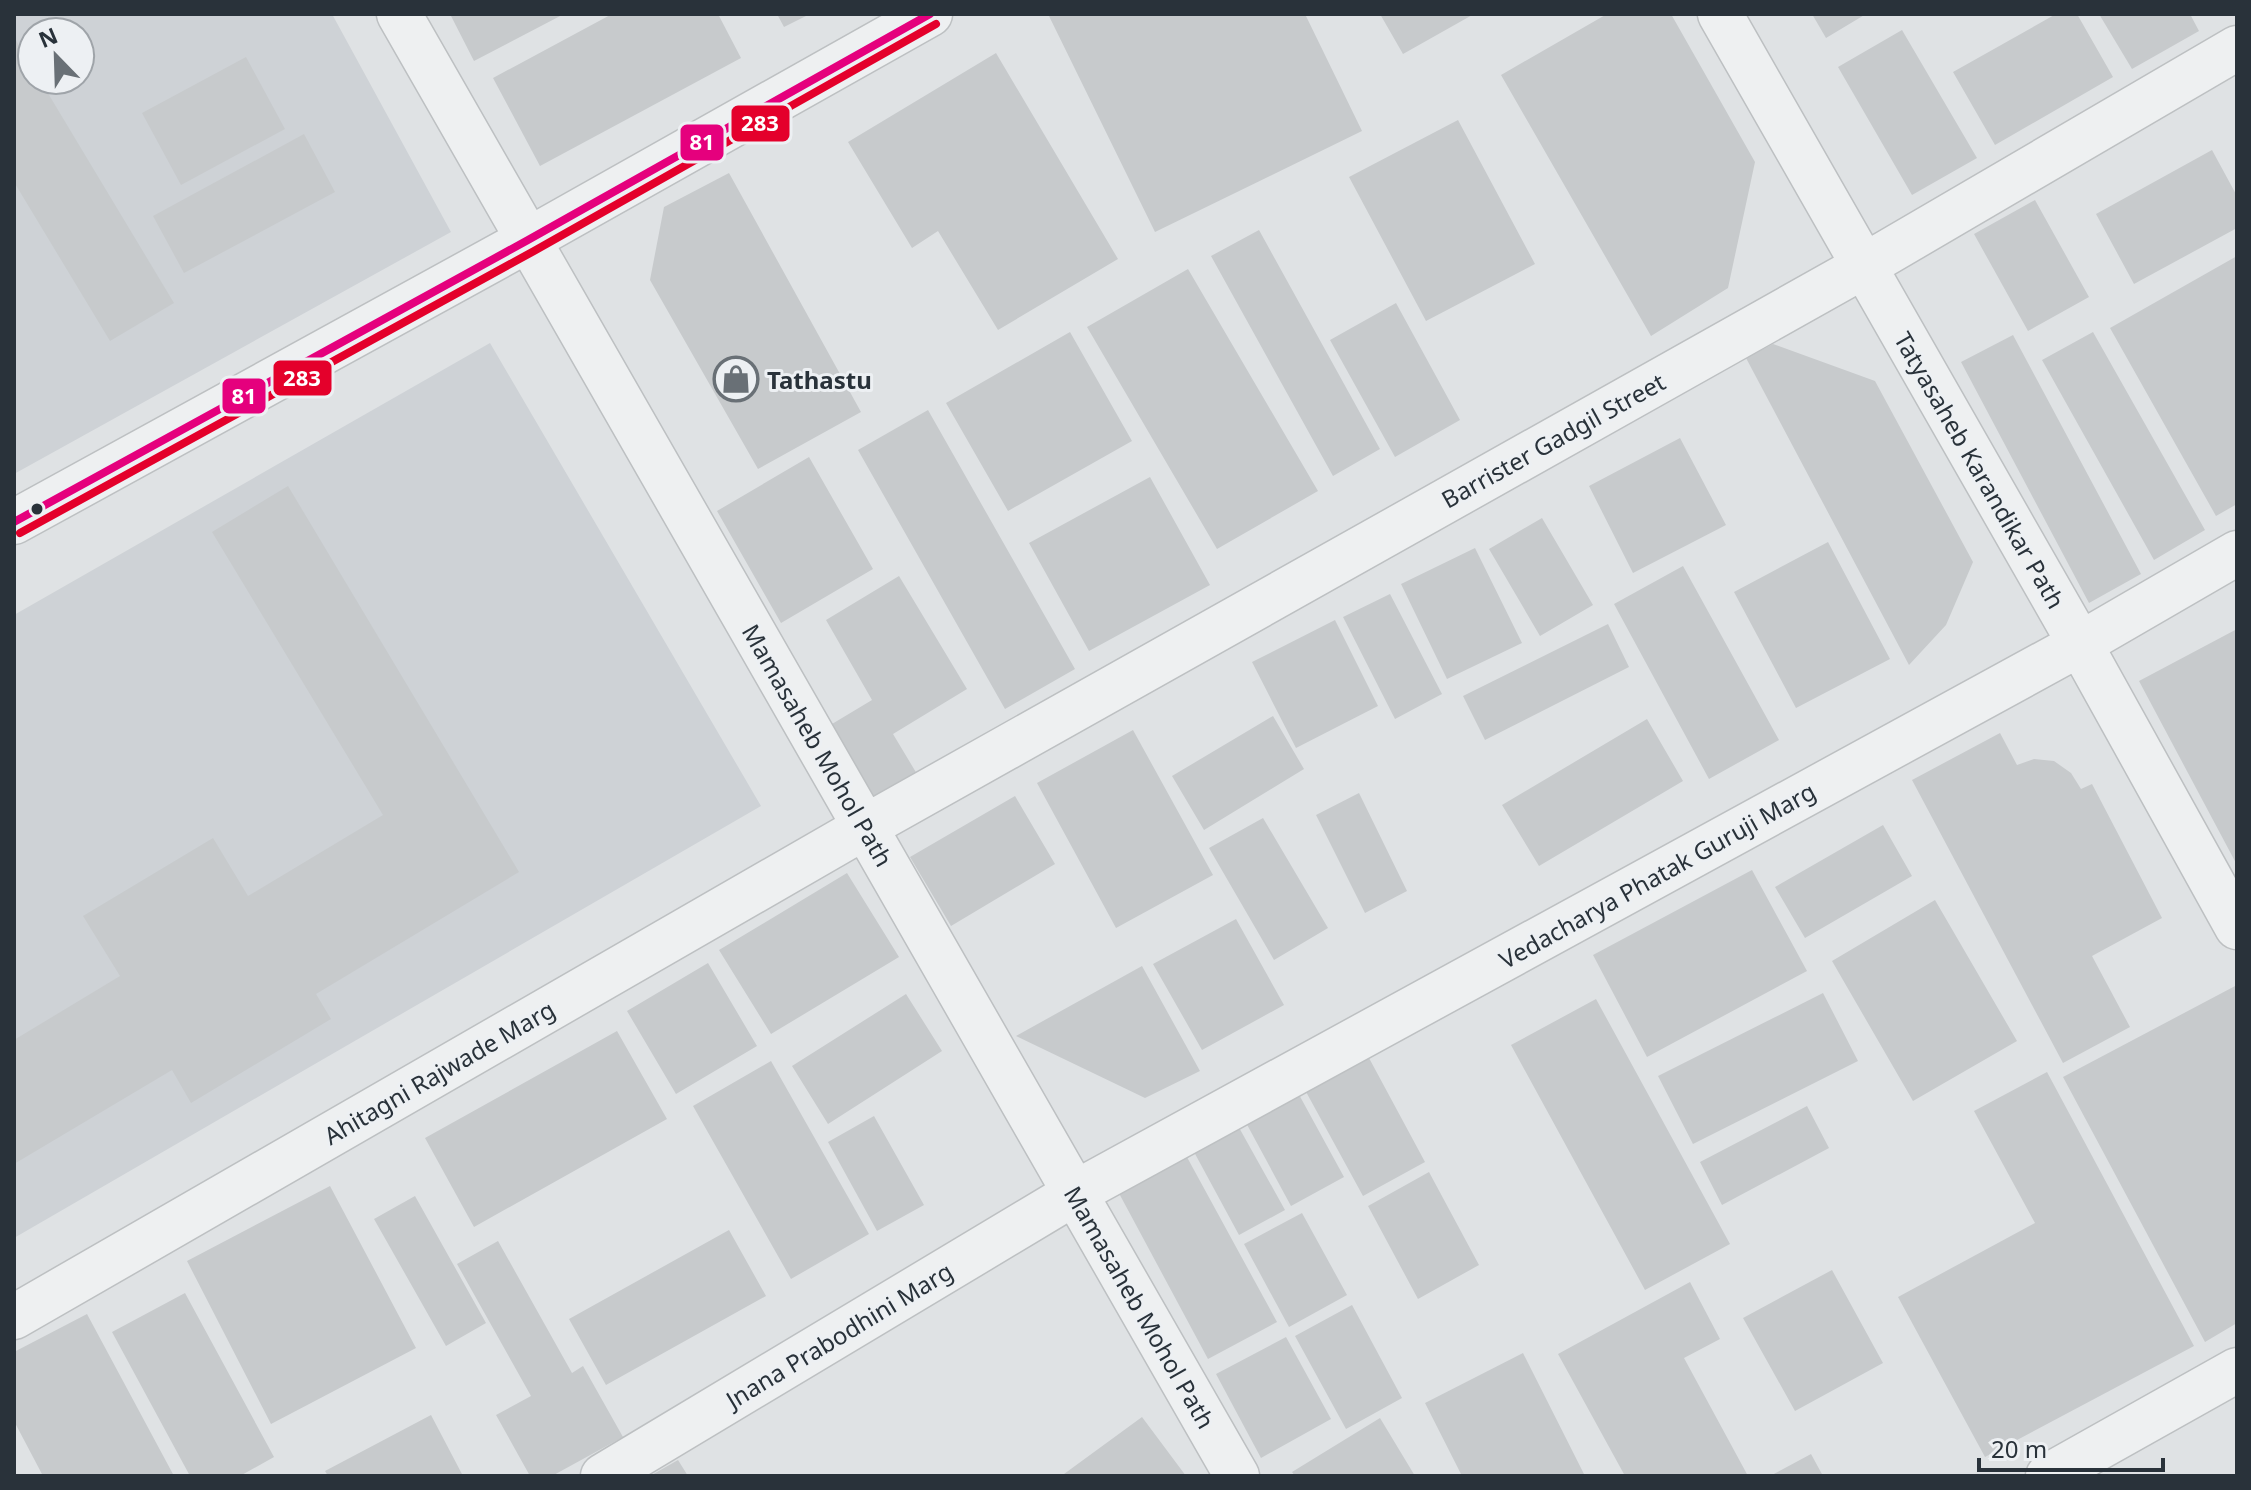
<svg xmlns="http://www.w3.org/2000/svg" width="2251" height="1490" viewBox="0 0 2251 1490" font-family="'Noto Sans',sans-serif">
  <style>
    .built { fill: #ced2d6; fill-rule: evenodd }
    .building { fill: #c7cacc }
    .lines { fill: none; stroke-linecap: round; stroke-linejoin: round }
    .minor-casing { stroke: #bdc0c2; stroke-width: 47 }
    .tertiary-casing { stroke: #bdc0c2; stroke-width: 47 }
    .minor { stroke: #eef0f1; stroke-width: 44 }
    .tertiary { stroke: #eef0f1; stroke-width: 44 }
    .bus-1-casing { stroke: #edf0f3; stroke-width: 14 }
    .bus-2-casing { stroke: #edf0f3; stroke-width: 14 }
    .bus-1 { stroke: #e5007d; stroke-width: 8 }
    .bus-2 { stroke: #e4002b; stroke-width: 8 }
    .bus-dot { fill: #29323a; stroke: #edf0f3; stroke-width: 3 }
    .labels { text-anchor: middle; dominant-baseline: central; stroke-width: 6; stroke-linejoin: round; paint-order: stroke }
    .poi-label { font-size: 24px; font-weight: bold; fill: #29323a; stroke: #edf0f3; text-anchor: start }
    .street-label { font-size: 24px; fill: #29323a; stroke: #edf0f3 }
    .line-badge { stroke: #edf0f3; stroke-width: 3 }
    .badge-label { font-size: 22px; text-anchor: middle; font-weight: bold; fill: #fff }
  </style>
  <rect width="100%" height="100%" fill="#dfe2e4"/>
  <path class="built" d="M14 14H332L451 232 14 474ZM32 32H80V80H32Z
    M490 343 761 806 14 1238V615Z"/>
  <path class="building" d="M450 14H564L474 61Z
    M612 14H718L741 58 540 166 493 78Z
    M777 14H810L784 27Z
    M1048 14H1305L1362 131 1155 232Z
    M1380 14H1474L1403 54Z
    M1607 14H1671L1755 162 1728 288 1651 336 1501 75Z
    M1812 14H1866L1826 38Z
    M2056 14H2077L2113 77 1995 145 1953 72Z
    M2099 14H2190L2199 31 2132 69Z
    M1902 30 1977 158 1912 195 1838 67Z
    M14 37 32 67V80H40L174 303 110 341 14 182Z
    M996 53 1118 259 998 330 938 231 912 248 848 142Z
    M246 57 285 129 181 185 142 113Z
    M1458 120 1535 264 1426 321 1349 177Z
    M304 134 335 192 184 273 153 216Z
    M2212 150 2237 196V228L2134 284 2096 214Z
    M729 173 861 412 758 469 650 280 664 207Z
    M2035 200 2089 297 2028 331 1974 234Z
    M1259 230 1380 449 1333 476 1211 256Z
    M2237 256V504L2216 516 2110 328Z
    M1188 269 1318 491 1217 549 1087 327Z
    M1396 303 1460 420 1395 457 1330 340Z
    M1070 332 1132 441 1008 511 946 403Z
    M2093 332 2205 530 2154 560 2042 360Z
    M2013 335 2141 574 2089 603 1961 362Z
    M1773 344 1875 381 1973 562 1946 625 1909 665 1746 358Z
    M928 410 1075 669 1005 709 858 450Z
    M1680 438 1726 525 1633 573 1589 486Z
    M809 457 873 569 781 623 717 511Z
    M1150 477 1210 585 1089 651 1029 543Z
    M288 486 519 872 316 994 331 1019 191 1103 172 1070 14 1164V1040L120 976 83 916 213 838 248 896 383 815 212 532Z
    M1542 518 1593 605 1540 636 1489 549Z
    M1828 542 1890 659 1796 708 1734 592Z
    M1475 548 1522 643 1447 679 1401 584Z
    M1683 566 1779 740 1709 779 1614 604Z
    M899 576 967 689 893 734 920 779 876 805 827 727 872 700 826 620Z
    M1390 594 1442 694 1395 719 1343 617Z
    M1335 620 1378 706 1296 748 1252 662Z
    M1608 624 1629 667 1485 740 1463 696Z
    M2237 629V865L2139 681Z
    M1273 716 1304 769 1204 830 1172 776Z
    M1647 719 1683 781 1539 866 1502 805Z
    M1133 730 1213 875 1116 928 1037 783Z
    M2000 733 2017 765 2034 759 2054 761 2071 773 2081 789 2092 784 2162 918 2092 956 2130 1027 2063 1063 1912 780Z
    M1359 793 1407 891 1365 913 1316 815Z
    M1015 796 1055 864 951 926 910 857Z
    M1263 818 1328 928 1274 960 1209 848Z
    M1883 825 1912 876 1805 938 1775 887Z
    M1752 870 1807 971 1647 1057 1593 955Z
    M847 873 899 957 771 1034 719 950Z
    M1935 900 2017 1041 1913 1101 1832 961Z
    M1236 919 1284 1005 1202 1050 1153 964Z
    M708 963 757 1046 676 1094 627 1011Z
    M1142 966 1200 1071 1145 1098 1016 1036Z
    M2237 985V1323L2205 1342 2063 1077Z
    M1823 993 1858 1061 1693 1144 1658 1076Z
    M906 994 942 1051 828 1124 792 1066Z
    M1596 999 1730 1244 1645 1290 1511 1045Z
    M617 1031 667 1119 474 1227 425 1138Z
    M1362 1045 1425 1162 1363 1196 1299 1079Z
    M771 1061 869 1234 791 1279 693 1106Z
    M2047 1072 2194 1346 1985 1457 1898 1297 2035 1223 1974 1111Z
    M1291 1080 1344 1177 1291 1206 1238 1108Z
    M1807 1106 1829 1148 1722 1205 1700 1162Z
    M1232 1115 1285 1210 1239 1235 1187 1139Z
    M874 1116 924 1205 877 1231 828 1142Z
    M1182 1148 1277 1322 1208 1359 1114 1184Z
    M1429 1172 1479 1265 1418 1299 1368 1206Z
    M330 1186 416 1348 271 1424 187 1261Z
    M415 1196 486 1323 446 1346 374 1219Z
    M1302 1213 1347 1295 1289 1327 1244 1244Z
    M729 1230 766 1296 606 1385 569 1319Z
    M498 1241 572 1373 583 1366 623 1437 552 1476H530L496 1415 531 1396 457 1264Z
    M1832 1270 1883 1363 1795 1411 1743 1318Z
    M1690 1282 1720 1339 1684 1358 1748 1476H1625L1558 1354Z
    M185 1293 274 1457 240 1476H190L112 1332Z
    M1352 1305 1402 1398 1346 1429 1295 1336Z
    M87 1314 174 1476H43L14 1421V1352Z
    M1286 1337 1331 1419 1261 1458 1216 1374Z
    M1523 1353 1585 1476H1462L1425 1403Z
    M431 1415 463 1476H328L325 1471Z
    M1142 1417 1186 1476H1065L1064 1474Z
    M1380 1418 1415 1476H1295L1292 1472Z
    M1811 1454 1823 1476H1770Z
    M678 1460 688 1476H650Z"/>
  <g class="lines">
    <g class="minor-casing">
      <path id="minor" d="M399 14 1237 1476
        M1720 14 2080 644 2237 927
        M14 1317 865 827 1864 266 2237 48
        M603 1476 1075 1193 2080 644 2237 553
        M2048 1476 2237 1370"/>
    </g>
    <g class="tertiary-casing">
      <path id="tertiary" d="M14 522 528 240 930 14"/>
    </g>
    <use href="#minor" class="minor"/>
    <use href="#tertiary" class="tertiary"/>
    <g class="bus-1-casing">
      <path id="bus-1" d="M14 522 528 240 930 14"/>
    </g>
    <g class="bus-2-casing">
      <path id="bus-2" d="M20 533 534 251 936 24"/>
    </g>
    <use href="#bus-1" class="bus-1"/>
    <use href="#bus-2" class="bus-2"/>
  </g>
  <defs>
    <g id="shop-ring" transform="scale(2.3)"><circle r="9.5" fill="#edf0f3" stroke="#697076" stroke-width="1.5"/><path d="M-5-2.5h2.3a2.7 3.5 0 0 1 5.4 0H5L5.5 6h-11ZM-1.5-2.5h3a1.5 2.3 0 0 0-3 0Z" fill="#697076"/></g>
  </defs>
  <g fill-rule="evenodd">
    <use href="#shop-ring" x="736" y="379"/>
  </g>
  <circle class="bus-dot" cx="37" cy="509" r="7"/>
  <g class="labels">
    <g class="poi-label">
      <text x="767" y="379">Tathastu</text>
    </g>
    <g class="street-label">
      <text transform="translate(1553 440) rotate(-29)">Barrister Gadgil Street</text>
      <text transform="translate(1980 470) rotate(60)">Tatyasaheb Karandikar Path</text>
      <text transform="translate(818 745) rotate(60)">Mamasaheb Mohol Path</text>
      <text transform="translate(1657 875) rotate(-29)">Vedacharya Phatak Guruji Marg</text>
      <text transform="translate(439 1072) rotate(-30)">Ahitagni Rajwade Marg</text>
      <text transform="translate(1140 1307) rotate(60)">Mamasaheb Mohol Path</text>
      <text transform="translate(839 1335) rotate(-31)">Jnana Prabodhini Marg</text>
    </g>
  </g>
  <g class="line-badge">
    <rect x="730" y="104" width="61" height="39" rx="8" fill="#e4002b"/>
    <rect x="679" y="123" width="46" height="39" rx="8" fill="#e5007d"/>
    <rect x="272" y="359" width="61" height="38" rx="8" fill="#e4002b"/>
    <rect x="221" y="377" width="46" height="38" rx="8" fill="#e5007d"/>
  </g>
  <g class="badge-label">
    <text x="760" y="131">283</text>
    <text x="702" y="150">81</text>
    <text x="302" y="386">283</text>
    <text x="244" y="404">81</text>
  </g>
  <rect width="2251" height="1490" fill="none" stroke="#29323a" stroke-width="32"/>
  <g transform="translate(56 56) rotate(337)"><circle r="38" fill="#edf0f3" stroke="#9fa4a9" stroke-width="2"/>
  <path d="M0-6L14 30L0 20L-14 30Z" fill="#697076"/>
  <text y="-12" font-size="22" font-weight="bold" text-anchor="middle" fill="#29323a">N</text>
  </g>
  <path d="M1979 1458v12h184v-12" fill="none" stroke="#29323a" stroke-width="4"/>
  <text x="1991" y="1458" font-size="24" fill="#29323a" stroke="#edf0f3" stroke-width="6" paint-order="stroke">20 m</text>
</svg>
